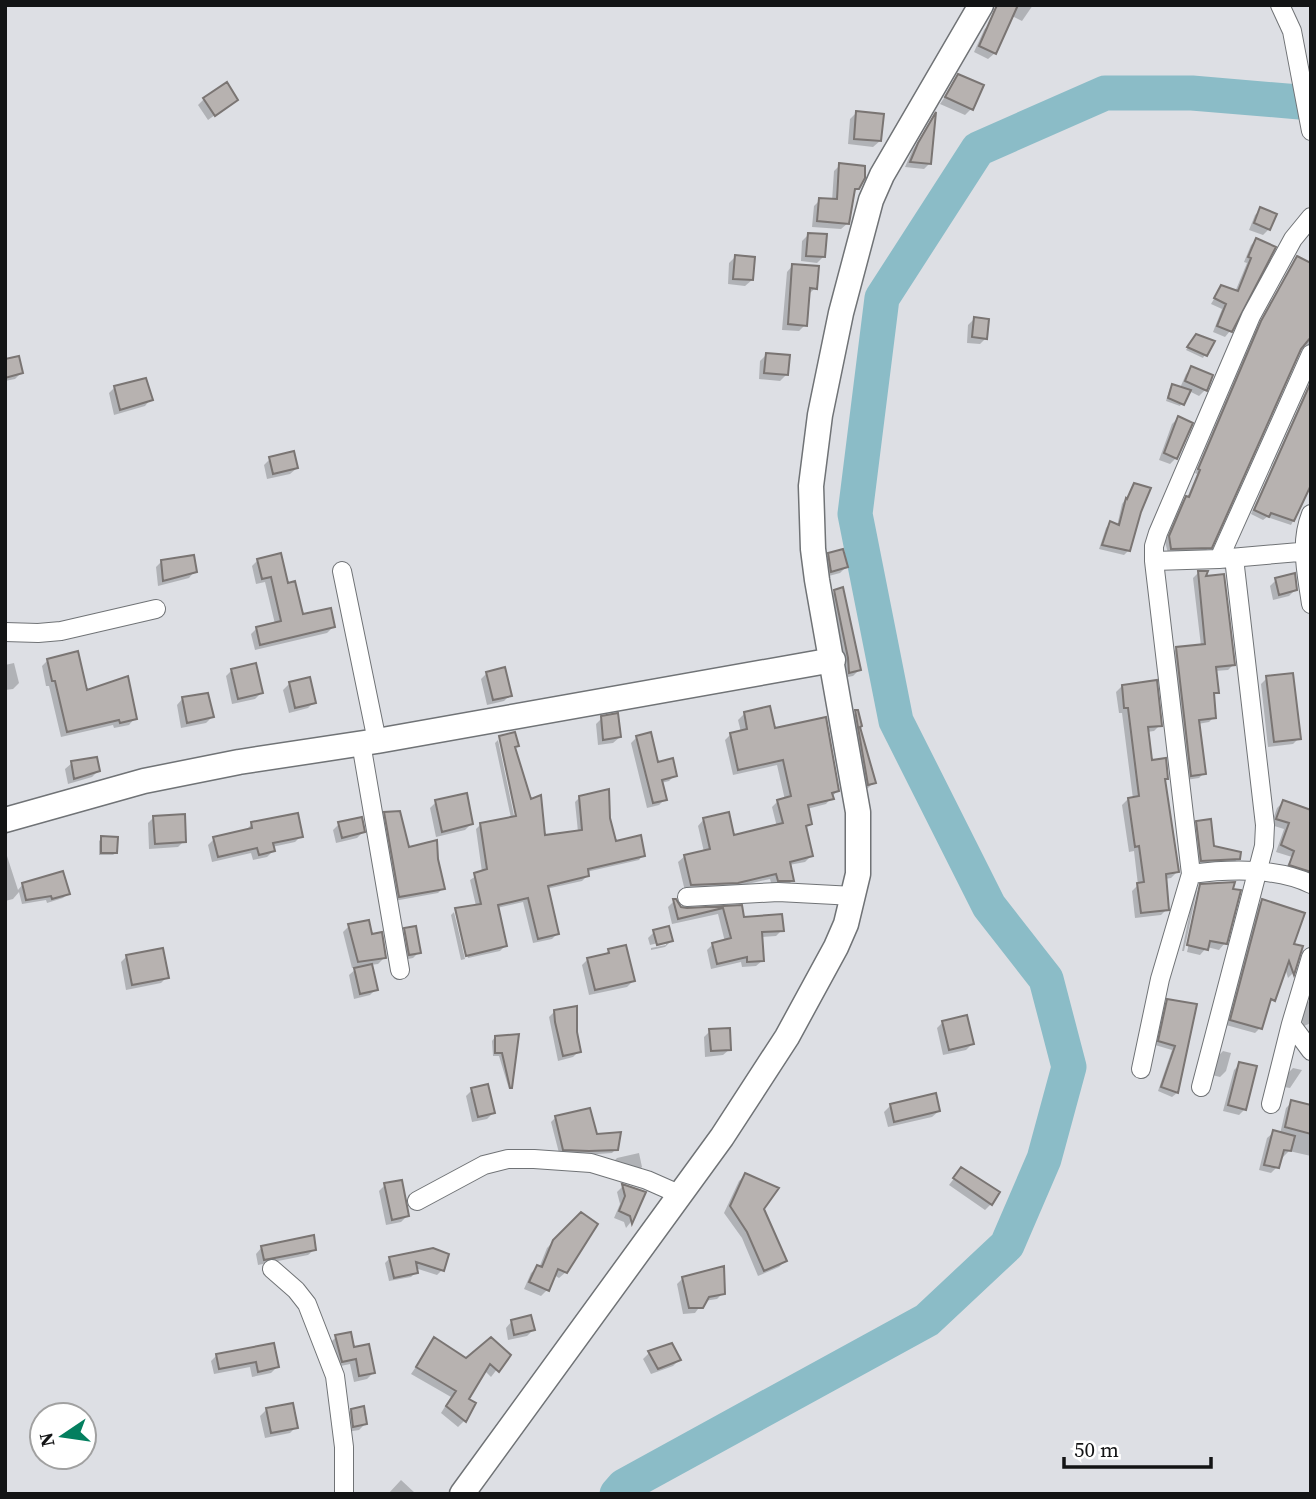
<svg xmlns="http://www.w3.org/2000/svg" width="1316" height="1499" viewBox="0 0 1316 1499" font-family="'Source Serif 4',serif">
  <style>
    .shadow { fill: #0003 }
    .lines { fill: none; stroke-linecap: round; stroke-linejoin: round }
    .river { stroke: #8bbcc7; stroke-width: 35 }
    .building { fill: #b7b2b0; stroke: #7a7573; stroke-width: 2 }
    .street-casing { stroke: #707376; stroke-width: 20 }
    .secondary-casing { stroke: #707376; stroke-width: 27 }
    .street { stroke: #fff; stroke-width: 18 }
    .secondary { stroke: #fff; stroke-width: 24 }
  </style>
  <rect width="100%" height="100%" fill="#dddfe4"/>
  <path class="shadow" d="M1002 5H1033L1022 21 1000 10Z
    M990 23 995 53 988 59 974 52 984 30Z
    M959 76 971 109 965 115 940 104Z
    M204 99 236 100 208 120 198 105Z
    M856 113 880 141 873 147 848 144 850 119Z
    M934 117 930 163 924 169 905 167 912 151Z
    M840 165 858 188 852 194 848 223 841 229 812 227 814 206 820 200 832 201 834 171Z
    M1261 209 1269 229 1263 235 1249 230 1255 215Z
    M809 234 823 257 817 263 801 261 802 241Z
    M1256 240 1273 248 1230 331 1225 337 1213 332 1222 309 1211 304 1221 287 1235 292 1247 263 1244 262 1251 245Z
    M735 257 752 280 745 286 728 284 729 263Z
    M1297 258 1311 276V347L1299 348 1210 547 1205 551 1168 553 1165 542 1182 502 1187 498 1197 474 1195 473 1257 327Z
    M793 265 815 288 809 294 805 325 799 331 782 330 787 272Z
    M974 319 986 338 980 344 967 343 968 325Z
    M1194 338 1212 342 1203 358 1186 350Z
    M766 355 786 375 780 381 759 379 760 361Z
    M5 361 21 373 15 379 5 381Z
    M1192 368 1205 390 1199 396 1189 391 1180 406 1166 401 1170 388 1173 386 1180 388 1186 374Z
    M1311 380 1310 478 1302 505 1291 525 1267 517 1263 520 1251 514Z
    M115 387 151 399 145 406 114 415 109 393Z
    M1178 418 1176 458 1170 464 1159 460 1172 424Z
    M270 459 297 468 290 474 267 479 264 465Z
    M1135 485 1139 512 1129 550 1124 555 1099 549 1106 528 1110 523 1117 526 1122 504Z
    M829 554 846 567 840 573 825 577 823 560Z
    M258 560 287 585 302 616 333 627 327 633 255 650 251 634 257 628 275 624 265 582 256 584 252 566Z
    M162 561 195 571 189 578 158 586 156 567Z
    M1198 573 1233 665 1228 670 1215 671 1217 692 1212 697 1214 717 1209 722 1198 724 1204 773 1199 778 1186 780 1171 654 1176 649 1201 646 1193 578Z
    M1276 580 1296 589 1289 596 1273 600 1270 586Z
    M835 591 859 670 853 676 843 678 829 597Z
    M48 660 86 692 135 718 129 725 114 728 113 725 61 737 49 686H46L42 666Z
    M14 663 19 683 13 689 5 690V665Z
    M232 670 261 693 255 699 232 704 226 676Z
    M487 673 510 695 504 701 487 705 481 679Z
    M1267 678 1299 738 1293 744 1268 747 1261 684Z
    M289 684 314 702 308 708 289 713 283 690Z
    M1122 686 1160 725 1154 731 1147 732 1150 762 1166 778 1164 781 1177 872 1171 878 1165 879 1167 909 1161 915 1135 918 1132 891 1138 885 1134 851 1129 852 1122 805 1128 799H1133L1122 713H1119L1116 692Z
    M183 698 212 717 206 723 181 728 177 705Z
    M856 712 858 728 874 782 868 788 863 790 850 718Z
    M744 714 774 730 837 791 826 804 807 809 810 823 805 829 811 856 805 862 789 865 792 881 786 887 772 886 770 879 730 888 685 891 678 862 685 856 704 852 698 826 704 819 733 837 777 827 772 807 778 801 785 800 777 765 733 775 725 740 731 734 741 732 738 720Z
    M602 718 620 737 613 743 598 745 596 724Z
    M637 737 657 764 675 775 669 781 661 783 665 799 659 805 647 808 631 743Z
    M500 738 517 745 514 749 544 837 578 832 575 802 580 797 608 818 615 843 643 855 639 860 586 872 587 876 582 881 546 889 557 934 552 939 533 943 523 902 497 908 505 946 500 951 468 958 457 911H454L476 906 470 880 482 872 476 829 481 824 511 818 495 743 498 740 516 825 520 824Z
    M72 763 98 771 92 777 68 784 65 769Z
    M436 802 471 824 465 830 436 837 430 808Z
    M1283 802 1311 861V873L1306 878 1284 871 1292 857 1276 852 1284 829 1271 825 1277 808Z
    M385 813 407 849 436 860 443 888 438 893 394 901 380 818Z
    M154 817 184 841 178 847 149 849 148 823Z
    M1197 823 1213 848 1238 858 1232 865 1195 867 1191 829Z
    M252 824 301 836 295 842 272 847 273 851 267 857 253 860 251 853 212 862 208 845 214 839 246 830Z
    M339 824 363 832 357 838 336 843 333 830Z
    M102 838 116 853 113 855H99V841Z
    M7 856 18 890 23 884 68 894 63 898 47 903 46 900 22 904 19 892 13 899 5 901Z
    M1201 886 1225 943 1219 950 1207 947 1200 955 1187 952 1201 889H1197Z
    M1197 890 1184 951H1182L1194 892Z
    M674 901 680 908 687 910 740 907 743 919 782 930 776 936 761 937 763 960 756 966 742 967 741 962 711 969 707 950 713 944 725 942 718 914 672 924 668 907Z
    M1262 901 1292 946 1301 948 1292 974 1288 978 1285 968 1274 997 1269 1003 1260 1028 1255 1033 1226 1025 1257 906Z
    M454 912 465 959 461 960 451 915Z
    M349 926 371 936 385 957 378 964 370 965 376 989 370 995 354 999 349 975 358 967 352 968 343 932Z
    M405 930 419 952 413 958 403 960 399 936Z
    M654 932 671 941 665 947 651 950V948L666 945V941L650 945 648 938Z
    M609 951 633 981 627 987 589 995 582 965 588 959 604 955Z
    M127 956 167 977 161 983 126 990 121 962Z
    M1311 999V1023L1304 1026 1301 1018 1306 1004Z
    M1168 1001 1195 1006 1177 1093 1172 1097 1158 1091 1172 1050 1155 1045 1164 1005Z
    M555 1011 575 1033 579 1051 573 1057 558 1061 549 1017Z
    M943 1022 972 1044 966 1050 943 1055 937 1028Z
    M710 1031 730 1049 723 1055 705 1057 704 1037Z
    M517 1036 510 1088 509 1089 499 1056H493L492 1041 495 1037Z
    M1223 1051 1231 1053 1226 1071 1220 1077 1212 1075 1217 1057Z
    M1240 1064 1245 1109 1239 1115 1223 1111 1234 1070Z
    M1293 1068 1302 1070 1290 1088 1284 1087 1287 1074Z
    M472 1090 493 1113 487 1119 472 1122 466 1096Z
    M1292 1102 1311 1107V1156L1289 1151 1283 1157 1280 1156 1277 1167 1271 1173 1259 1170 1267 1138 1274 1132 1280 1134 1286 1108Z
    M890 1106 939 1111 932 1117 888 1127 884 1112Z
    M556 1117 596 1136 616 1149 612 1153 584 1155 559 1153 551 1122Z
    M639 1153 642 1167 637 1172 611 1164 617 1158Z
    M961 1169 991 1204 985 1210 949 1185Z
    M745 1175 785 1261 779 1267 758 1276 742 1238 724 1213 739 1181Z
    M385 1185 407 1216 401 1222 386 1225 379 1191Z
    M623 1186 644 1193 630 1223 626 1228 624 1222 614 1218 620 1204 617 1192Z
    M581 1214 566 1272 559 1278 554 1275 547 1290 541 1296 524 1289 531 1273 537 1267 539 1268 547 1248Z
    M262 1247 315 1249 308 1255 258 1265 256 1254Z
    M432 1250 442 1270 437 1275 415 1268 416 1272 411 1277 389 1281 385 1263 390 1258Z
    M683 1278 723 1293 717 1299 704 1301 695 1313 683 1314 677 1284Z
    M512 1321 533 1330 527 1336 508 1340 506 1328Z
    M336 1337 373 1373 367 1379 354 1382 350 1364 336 1367 330 1343Z
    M434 1340 467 1360 508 1355 491 1377 484 1370 467 1400 473 1404 464 1421 458 1427 441 1413 451 1397 411 1374Z
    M273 1345 277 1367 271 1373 252 1377 250 1367 214 1374 211 1361 217 1355Z
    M649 1353 679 1360 673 1366 651 1374 643 1359Z
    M266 1410 296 1427 290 1433 265 1438 260 1416Z
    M351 1410 365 1424 359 1430 347 1432 345 1416Z
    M401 1480 415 1493 388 1494Z"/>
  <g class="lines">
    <path class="river" d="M617 1494 624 1486 927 1320 1007 1245 1044 1159 1069 1067 1046 979 989 906 896 721 855 514 882 298 978 149 1105 93H1192L1311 103"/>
  </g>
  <path class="building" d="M997 5H1018L996 54 979 46Z
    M958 74 984 85 973 110 945 97Z
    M227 82 238 100 215 116 203 98Z
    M856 111 884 114 881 141 854 139Z
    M936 112 931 164 910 162 918 143Z
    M839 163 865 166V178L859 189H855L849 224 817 221 819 198 837 199Z
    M1260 207 1277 214 1270 230 1254 223Z
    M808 233 827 234 825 257 806 256Z
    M1256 238 1276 247 1232 332 1217 326 1226 304 1214 298 1221 285 1238 291 1251 258 1248 257Z
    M735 255 755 257 753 280 733 279Z
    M1297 256 1311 263V337L1301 349 1212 548 1171 549 1169 536 1186 496 1189 497 1200 470 1198 469 1261 321Z
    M792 264 819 266 817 289 810 288 807 326 788 324Z
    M974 317 989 319 987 339 972 337Z
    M1196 334 1215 341 1207 356 1187 347Z
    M766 353 790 355 788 375 764 373Z
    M19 356 23 373 5 378V359Z
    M1191 366 1213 375 1207 391 1185 381Z
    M146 378 153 400 120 410 114 386Z
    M1311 382V485L1294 521 1271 513 1269 517 1254 510Z
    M1172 384 1191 390 1184 405 1168 398Z
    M1178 416 1193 423 1177 459 1164 453Z
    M294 451 298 468 273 474 269 457Z
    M1134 483 1151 488 1141 512 1130 551 1102 545 1110 521 1119 525 1126 498 1127 499Z
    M843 549 848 567 831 572 828 553Z
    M281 553 288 583 295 581 303 614 331 608 335 627 260 645 256 627 281 621 271 577 262 579 257 559Z
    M194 555 197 572 163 581 161 560Z
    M1198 571H1208L1206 576 1224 574 1235 665 1216 667 1219 693H1214L1216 718 1199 720 1206 774 1191 776 1176 647 1205 644Z
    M1295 573 1297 590 1279 595 1275 578Z
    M843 587 861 670 849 673 848 658 834 590Z
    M78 651 87 690 128 676 137 719 120 723 119 720 67 732 55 681H52L47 659Z
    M256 663 263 693 238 699 231 669Z
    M505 667 512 696 493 700 486 672Z
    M1293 673 1301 739 1274 742 1266 676Z
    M310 677 316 703 295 708 289 682Z
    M1157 680 1162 726 1148 727 1152 760 1166 758 1168 779H1165L1179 872 1166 874 1169 910 1141 913 1137 883 1144 882 1139 846 1135 847 1128 798 1139 796 1128 708H1124L1122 685Z
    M208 693 214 717 187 723 182 697Z
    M770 706 775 728 826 717 839 791 832 793 834 799 808 805 812 824 806 826 813 856 790 862 794 881H778L776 874 738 883 691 885 684 855 710 849 703 818 729 812 734 835 783 823 777 800 791 796 783 760 738 770 730 733 747 729 744 712Z
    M855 710H858L862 726 860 727 876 783 868 785Z
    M618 713 621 737 603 740 601 716Z
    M515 732 519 746 515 747 531 799 541 795 545 835 582 830 579 796 609 789 610 818 616 841 641 835 645 856 588 869 589 876 548 886 559 934 538 939 528 898 498 905 507 946 466 956 455 908 481 904 474 873 487 869 480 823 516 816 499 736Z
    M651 732 658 762 673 758 677 776 662 780 667 800 653 803 636 736Z
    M97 757 100 771 74 779 71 761Z
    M467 793 473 824 442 832 435 800Z
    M1283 800 1311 810V872L1289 865 1294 851 1281 845 1289 823 1276 819Z
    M400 811 409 847 437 840 438 859 445 889 399 897 384 812Z
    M298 813 303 837 273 843 275 851 259 855 257 848 218 857 213 837 252 828 251 822Z
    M185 814 186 842 155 844 153 816Z
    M362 817 365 832 342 838 338 822Z
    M1211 819 1214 846 1241 852 1240 859 1201 861 1196 821Z
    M101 836 118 837 117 853H101Z
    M63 871 70 894 52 899 51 896 26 900 22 883Z
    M1235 882 1233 889 1241 890 1227 944 1210 941 1208 950 1187 945 1200 884Z
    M673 899H676L681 907 687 908 742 905 744 917 782 914 784 931 762 932 764 961 747 962V957L717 964 712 943 731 938 723 908 678 919Z
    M1262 899 1305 913 1294 944 1303 946 1294 975 1289 961 1275 1001 1271 999 1262 1029 1230 1020Z
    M369 920 372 934 382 932 386 958 358 962 348 924Z
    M416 926 421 953 409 955 404 928Z
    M669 926 673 941 657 945 653 930Z
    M626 945 635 981 595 990 587 958 609 953 608 949Z
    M163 948 169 978 132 985 126 955Z
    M372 964 378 990 360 994 354 968Z
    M1167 999 1197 1004 1178 1093 1161 1087 1175 1046 1158 1041Z
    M577 1006V1032L581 1052 563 1056 555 1022 554 1010Z
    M967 1015 974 1044 949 1050 942 1021Z
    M730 1028 731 1050 711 1051 709 1029Z
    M519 1034 512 1088H510L502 1053H495V1036Z
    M1239 1062 1257 1066 1246 1110 1228 1105Z
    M488 1084 495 1113 478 1117 471 1088Z
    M936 1093 940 1111 894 1122 890 1104Z
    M1291 1100 1311 1105V1134L1285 1127Z
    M590 1108 597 1134 621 1132 618 1150 589 1151 563 1150 555 1116Z
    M1273 1130 1295 1136 1291 1151 1284 1150 1279 1168 1264 1165Z
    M961 1167 1000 1192 992 1205 953 1178Z
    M745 1173 779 1188 764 1209 787 1261 764 1271 747 1232 730 1206Z
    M402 1180 409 1216 392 1220 384 1183Z
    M622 1184 646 1192 632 1224 630 1216 619 1211 625 1196Z
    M581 1212 598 1224 567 1273 558 1269 549 1291 529 1282 537 1265 542 1267 553 1240Z
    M314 1235 316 1250 264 1260 261 1246Z
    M433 1248 449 1254 444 1271 416 1262 418 1273 394 1278 389 1257Z
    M724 1266 725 1294 709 1297 703 1308H689L682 1277Z
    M531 1315 535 1330 514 1335 511 1320Z
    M351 1332 354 1347 369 1344 375 1373 359 1376 356 1359 342 1362 335 1335Z
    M434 1337 466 1358 491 1337 511 1355 499 1372 490 1364 469 1399 476 1403 466 1422 446 1406 456 1391 416 1367Z
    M274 1343 279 1367 258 1372 256 1362 219 1369 216 1354Z
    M672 1343 681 1360 658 1369 648 1351Z
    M293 1403 298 1428 271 1433 266 1408Z
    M364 1406 367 1424 353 1427 351 1409Z"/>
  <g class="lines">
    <g class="street-casing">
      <path id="street" d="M1280 5 1292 31 1311 131
        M1311 217 1293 239 1251 316 1158 533 1154 546V561L1191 874C1229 869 1275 867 1311 884
        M1311 514C1299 544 1307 574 1311 604
        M1219 559 1311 354
        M1154 561 1219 559 1311 551
        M342 571 377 741
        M5 632 38 633 61 631 156 609
        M361 743 400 970
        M687 897 778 892 854 896
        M1291 1024 1311 1051
        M1141 1069 1160 979 1191 874
        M1201 1087 1264 846 1265 825 1234 558
        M1271 1104 1291 1024 1311 957
        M417 1201 484 1165 508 1159H534L591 1163 647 1180 681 1195
        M272 1269 296 1290 307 1304 335 1376 344 1447V1494"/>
    </g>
    <g class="secondary-casing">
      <path id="secondary" d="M5 820 144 781 239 762 377 741 833 660
        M462 1494 722 1137 787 1037 836 947 846 924 858 874V812L817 580 813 549 811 486 820 415 841 313 871 200 882 175 981 5"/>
    </g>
    <use href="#street" class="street"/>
    <use href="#secondary" class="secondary"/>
  </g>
  <rect width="1316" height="1499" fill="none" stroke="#131415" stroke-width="14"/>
  <g transform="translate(63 1436) rotate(257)"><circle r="33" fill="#ffffff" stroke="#a1a1a1" stroke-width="2"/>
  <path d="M0-5L12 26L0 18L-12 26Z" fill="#047f5f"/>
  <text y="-10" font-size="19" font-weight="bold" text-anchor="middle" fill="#131415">N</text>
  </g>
  <path d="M1064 1457v10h147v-10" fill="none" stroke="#131415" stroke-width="3.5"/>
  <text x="1074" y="1457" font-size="21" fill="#131415" stroke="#ffffff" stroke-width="5" paint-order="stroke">50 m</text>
</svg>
